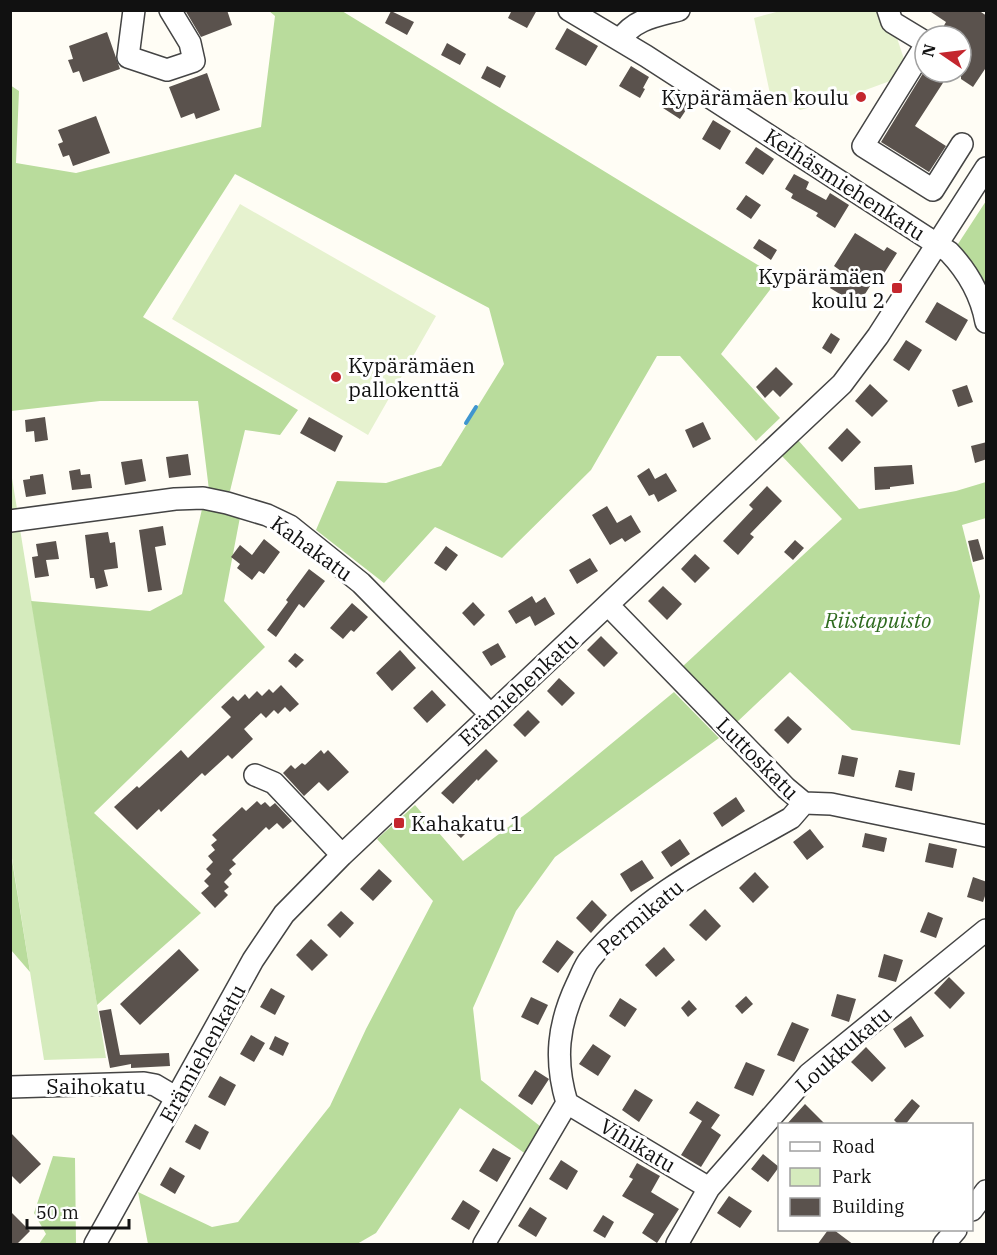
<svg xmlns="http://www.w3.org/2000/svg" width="997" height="1255" viewBox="0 0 997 1255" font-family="'IBM Plex Serif',serif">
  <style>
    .green { fill: #d5ebbd }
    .forest { fill: #b9dc9c }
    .pitch { fill: #e6f2cf }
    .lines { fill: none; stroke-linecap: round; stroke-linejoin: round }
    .stream { stroke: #3f96cf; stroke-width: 4 }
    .building { fill: #5a524d }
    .minor-casing { stroke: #444; stroke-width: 24 }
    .minor { stroke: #fff; stroke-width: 21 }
    .poi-dot { fill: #c4262e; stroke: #fff; stroke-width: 2 }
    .labels { text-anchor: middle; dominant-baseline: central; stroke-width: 6; stroke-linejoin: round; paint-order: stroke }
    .poi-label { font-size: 21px; fill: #111; stroke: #fff; text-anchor: end }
    .street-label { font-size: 21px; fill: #111; stroke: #fff }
    .park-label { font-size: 21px; font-style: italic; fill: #2f6b1f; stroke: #fff }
  </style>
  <rect width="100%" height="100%" fill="#fffdf5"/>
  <path class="green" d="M10 466 17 509 11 511H10Z
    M20 529 97 1005 106 1058 44 1060 11 852 10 531Z"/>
  <path class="forest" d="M269 11H342L779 278 721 354 780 418 756 441 680 356H657L591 470 502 558 435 527 384 583 316 530 337 481 386 483 441 466 504 364 489 308 235 174 143 317 298 410 280 435 245 430 230 491 209 490 198 401H100L11 411 10 85 19 91 16 163 76 173 261 127 275 16Z
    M986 201V300L956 247Z
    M798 440 859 509 956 491 986 482V518L962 525 980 596 960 745 852 730 790 672 736 723 682 667 842 519 781 455Z
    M203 505 241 512 224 601 265 647 94 813 201 913 97 1005 31 601 150 611 182 594Z
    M674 692 719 738 555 857 516 911 473 1008 481 1080 545 1130 530 1157 460 1108 376 1233 357 1244H148L138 1192 212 1227 238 1222 330 1106 366 1029 433 901 377 839 415 805 463 861 531 810Z
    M10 854H11L30 972 11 950Z
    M53 1156 75 1158 76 1244H39L46 1234 34 1213Z"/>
  <path class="pitch" d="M784 10 888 11 904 59 890 81 841 99 800 110 792 102 783 108H773L754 18Z
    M240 204 436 316 368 435 172 319Z"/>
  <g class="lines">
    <path class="stream" d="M466 423 476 407"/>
  </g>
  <path class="building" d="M185 10H227L232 25 201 37Z
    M512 10H537L527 28 508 18Z
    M928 10H978L987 16V66L973 87 961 79V36H938L946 22Z
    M391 11 414 22 407 35 385 23Z
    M567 28 598 46 586 66 555 49Z
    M107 32 120 69 83 82 79 71 73 73 68 60 73 59 69 46Z
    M447 43 466 54 460 65 441 55Z
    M487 66 506 76 500 88 481 78Z
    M631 66 649 77 643 88 645 89 640 98 619 86Z
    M925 70V72H950L915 126 946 146 929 172 881 142Z
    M207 73 220 110 196 119 194 113 181 118 169 87Z
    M672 93 690 104 680 119 663 108Z
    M96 116 110 153 73 166 69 155 63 157 58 144 63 142 58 130Z
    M713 120 731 131 720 150 702 139Z
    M756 147 774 159 763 175 745 163Z
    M794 174 809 182 806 189 826 200 830 193 849 205 835 228 816 216 818 213 791 198 793 194 785 189Z
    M746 195 761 205 751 219 736 209Z
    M855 233 884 251 887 247 897 253 883 275 879 272 858 305 830 288 841 271 834 266Z
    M759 239 777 250 771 260 753 248Z
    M937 302 968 320 956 341 925 322Z
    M831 333 840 339 831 354 822 348Z
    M906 340 922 350 909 371 893 360Z
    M776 367 793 384 780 397 773 390 765 398 756 387Z
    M870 384 888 401 872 417 855 401Z
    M967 385 973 402 958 407 952 390Z
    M45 417 48 440 35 442 34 431 26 432 25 420Z
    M309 417 343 436 335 452 300 433Z
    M703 422 711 439 693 448 685 430Z
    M847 428 861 442 842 462 828 448Z
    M987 442V459L975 463 971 446Z
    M188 454 191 475 169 478 166 457Z
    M142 459 146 481 125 485 121 462Z
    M912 465 914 484 890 487V489L875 490 874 467Z
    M649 468 655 479 666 473 677 491 658 502 654 494 649 496 637 476Z
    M80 469 81 475 90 474 92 488 72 490 69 471Z
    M43 474 46 494 26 497 23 480 30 479V476Z
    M767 486 782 501 750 534 754 537 738 555 723 541 753 509 749 505Z
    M607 506 617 523 631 515 641 532 625 542 622 538 610 545 592 515Z
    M163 526 166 545 155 547 162 590 148 592 139 530Z
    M108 532 110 543 115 542 118 568 104 570 108 586 96 589 94 578H90L85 535Z
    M264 539 280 552 264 574 259 571 252 580 237 568 240 564 231 557 240 545 252 555Z
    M978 539 984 559 973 562 968 541Z
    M795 540 804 548 793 560 784 552Z
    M56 541 59 559 46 560 49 576 35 578 32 557 38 556 36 544Z
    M446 546 458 555 446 571 434 563Z
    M695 554 710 568 695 583 681 569Z
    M590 558 598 571 577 584 569 570Z
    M309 569 325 581 304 608 299 604 276 637 267 630 288 602 286 600Z
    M663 586 682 604 667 620 648 601Z
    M532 596 536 603 545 597 555 614 535 626 530 616 516 624 508 611Z
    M473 602 485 615 474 626 462 613Z
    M352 603 368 617 354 632 351 630 343 639 330 628Z
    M601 636 618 653 604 667 587 650Z
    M498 643 506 657 491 666 482 652Z
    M400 650 416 668 392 691 376 673Z
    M295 653 304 660 296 668 288 661Z
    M559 678 575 693 562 706 547 691Z
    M281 685 299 704 290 712 285 707 278 714 274 710 266 718 261 713 244 729 253 739 232 759 228 755 205 776 202 773 161 812 159 809 137 830 114 807 137 786 139 788 181 750 188 758 231 717 221 707 233 696 238 701 245 694 249 699 257 691 262 696 269 689 273 693Z
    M432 690 446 705 427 723 413 708Z
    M528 710 540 722 525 737 513 725Z
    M788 716 802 729 788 744 774 730Z
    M486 749 498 761 478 781 477 779 453 804 441 793Z
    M321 750 324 754 328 750 349 772 328 791 319 782 304 796 283 773 291 765 295 769 302 763 305 765Z
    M842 755 858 758 854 777 838 774Z
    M899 770 915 773 912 791 895 787Z
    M736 797 745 811 722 827 713 813Z
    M257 801 261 805 265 802 270 807 275 803 292 821 283 829 277 823 269 830 266 827 232 860 236 864 229 870 232 874 224 882 229 887 224 891 228 895 215 908 201 893 209 886 204 881 211 874 206 869 213 862 208 856 215 850 211 845 217 840 212 835 242 807 246 811Z
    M456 818 469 830 461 838 448 826Z
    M810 829 824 847 807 860 793 842Z
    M865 833 887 838 884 852 862 847Z
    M680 839 690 854 671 867 661 852Z
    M929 843 957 849 953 868 925 862Z
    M642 860 654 878 631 892 620 874Z
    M379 869 392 881 373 901 360 889Z
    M755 872 769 887 753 903 739 888Z
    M973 877 987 882V890L983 902 967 897Z
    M592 900 607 915 591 933 576 918Z
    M705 909 721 926 706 941 689 925Z
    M341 911 354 923 340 938 327 925Z
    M928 912 943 918 936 938 920 932Z
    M311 939 328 955 312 971 296 955Z
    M557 940 574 952 558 973 542 962Z
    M664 947 675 960 656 977 645 965Z
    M179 949 199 970 140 1025 120 1004Z
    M884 954 903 960 896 982 878 977Z
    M949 977 965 993 950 1009 934 993Z
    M271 988 285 996 275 1015 260 1007Z
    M837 994 856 999 849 1022 831 1016Z
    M746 996 753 1004 742 1014 735 1006Z
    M531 997 548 1005 538 1025 521 1017Z
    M620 998 637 1009 625 1027 609 1016Z
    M689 1000 697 1009 688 1017 681 1008Z
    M111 1009 120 1055 169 1053 170 1066 131 1068V1064L110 1068 99 1011Z
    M911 1016 924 1036 905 1048 893 1029Z
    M792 1022 809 1029 794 1062 777 1055Z
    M251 1035 265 1043 254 1062 240 1054Z
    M275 1036 289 1043 283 1056 269 1049Z
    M593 1044 611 1056 598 1076 579 1064Z
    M866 1047 886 1068 872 1082 851 1062Z
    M746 1062 765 1070 753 1096 734 1088Z
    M535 1070 549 1079 532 1105 518 1096Z
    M220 1076 236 1085 225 1106 208 1097Z
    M635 1089 653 1100 639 1122 622 1110Z
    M912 1099 920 1106 905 1125H899L894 1120Z
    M697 1101 720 1115 711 1128 721 1135 701 1167 681 1155 702 1121 689 1113Z
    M805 1104 826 1125H786Z
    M195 1124 209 1132 200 1150 185 1142Z
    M10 1132 41 1164 20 1184 10 1174Z
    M493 1148 511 1158 497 1182 479 1171Z
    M763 1154 779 1167 768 1182 751 1169Z
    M561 1160 578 1171 567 1190 549 1179Z
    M637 1163 660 1176 651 1192 679 1209 657 1243 642 1233 654 1214 622 1196 633 1179 629 1177Z
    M170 1167 185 1176 175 1194 160 1185Z
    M729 1196 752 1211 740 1228 717 1213Z
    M463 1200 480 1211 469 1230 451 1219Z
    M530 1207 547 1218 536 1237 518 1226Z
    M10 1211 30 1231 16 1245H10Z
    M603 1215 614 1222 605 1238 593 1231Z
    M828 1230H834L854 1245H817Z"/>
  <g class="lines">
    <g class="minor-casing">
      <path id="minor" d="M134 10 128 57 167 70 194 61 190 43 170 10
        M569 10 646 56 949 252C968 272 981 295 986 322
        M888 10 892 22 925 42
        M620 40C634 19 656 16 679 10
        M925 46 863 146 933 190 962 144
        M10 521 175 499 203 498 227 503 267 515 290 526 361 583 490 714
        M608 605 786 788 804 803 831 804 986 836
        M255 775 274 783 342 855
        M10 1087 144 1083 155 1085 177 1098
        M567 1103 709 1188
        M972 1210 986 1191
        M95 1244 253 960 284 914 342 855 842 384 878 336 986 168
        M484 1244 567 1103C554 1060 558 1024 577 984 581 976 584 966 590 959 642 895 721 858 791 818L804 803
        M677 1244 709 1188 809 1074 986 930
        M944 1244 956 1230"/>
    </g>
    <use href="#minor" class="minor"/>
  </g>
  <g class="poi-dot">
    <circle cx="861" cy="97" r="6"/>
    <rect x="891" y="282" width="12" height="12" rx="3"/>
    <circle cx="336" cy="377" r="6"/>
    <rect x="393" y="817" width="12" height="12" rx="3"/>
  </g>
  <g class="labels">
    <g class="poi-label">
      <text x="849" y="97">Kypärämäen koulu</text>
      <text x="885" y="276">Kypärämäen<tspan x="885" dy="24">koulu 2</tspan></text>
      <text x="348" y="365" text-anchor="start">Kypärämäen<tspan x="348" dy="24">pallokenttä</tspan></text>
      <text x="411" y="823" text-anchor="start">Kahakatu 1</text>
    </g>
    <g class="street-label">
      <text transform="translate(845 184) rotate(33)">Keihäsmiehenkatu</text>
      <text transform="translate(312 548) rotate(36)">Kahakatu</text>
      <text transform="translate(518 689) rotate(-43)">Erämiehenkatu</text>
      <text transform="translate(758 758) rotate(45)">Luttoskatu</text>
      <text transform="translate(640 917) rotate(-40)">Permikatu</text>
      <text transform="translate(843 1049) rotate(-41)">Loukkukatu</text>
      <text transform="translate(202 1053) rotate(-61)">Erämiehenkatu</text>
      <text x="96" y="1086">Saihokatu</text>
      <text transform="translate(638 1145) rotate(31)">Vihikatu</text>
    </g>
    <g class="park-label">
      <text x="878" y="620">Riistapuisto</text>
    </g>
  </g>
  <rect width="997" height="1255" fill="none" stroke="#111111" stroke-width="24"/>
  <rect x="778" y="1123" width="195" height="108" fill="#ffffff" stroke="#a0a0a0" stroke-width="1.5"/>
  <rect x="790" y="1142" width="30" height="9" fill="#ffffff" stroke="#a0a0a0" stroke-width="1.5"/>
  <text x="832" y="1153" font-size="18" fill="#111111">Road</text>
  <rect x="790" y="1168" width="30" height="18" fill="#d5ebbd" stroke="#a0a0a0" stroke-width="1.5"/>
  <text x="832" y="1183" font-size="18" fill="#111111">Park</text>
  <rect x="790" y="1198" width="30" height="18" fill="#5a524d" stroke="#a0a0a0" stroke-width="1.5"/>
  <text x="832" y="1213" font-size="18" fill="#111111">Building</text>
  <g transform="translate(943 54) rotate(284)"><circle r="28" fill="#ffffff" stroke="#a0a0a0" stroke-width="1.5"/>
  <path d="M0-4.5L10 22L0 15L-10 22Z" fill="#c4262e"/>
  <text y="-9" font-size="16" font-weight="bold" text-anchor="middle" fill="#111111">N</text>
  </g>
  <path d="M27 1219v9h102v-9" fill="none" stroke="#111111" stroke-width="3"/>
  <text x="36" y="1219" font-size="18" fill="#111111" stroke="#ffffff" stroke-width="4.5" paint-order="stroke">50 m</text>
</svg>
